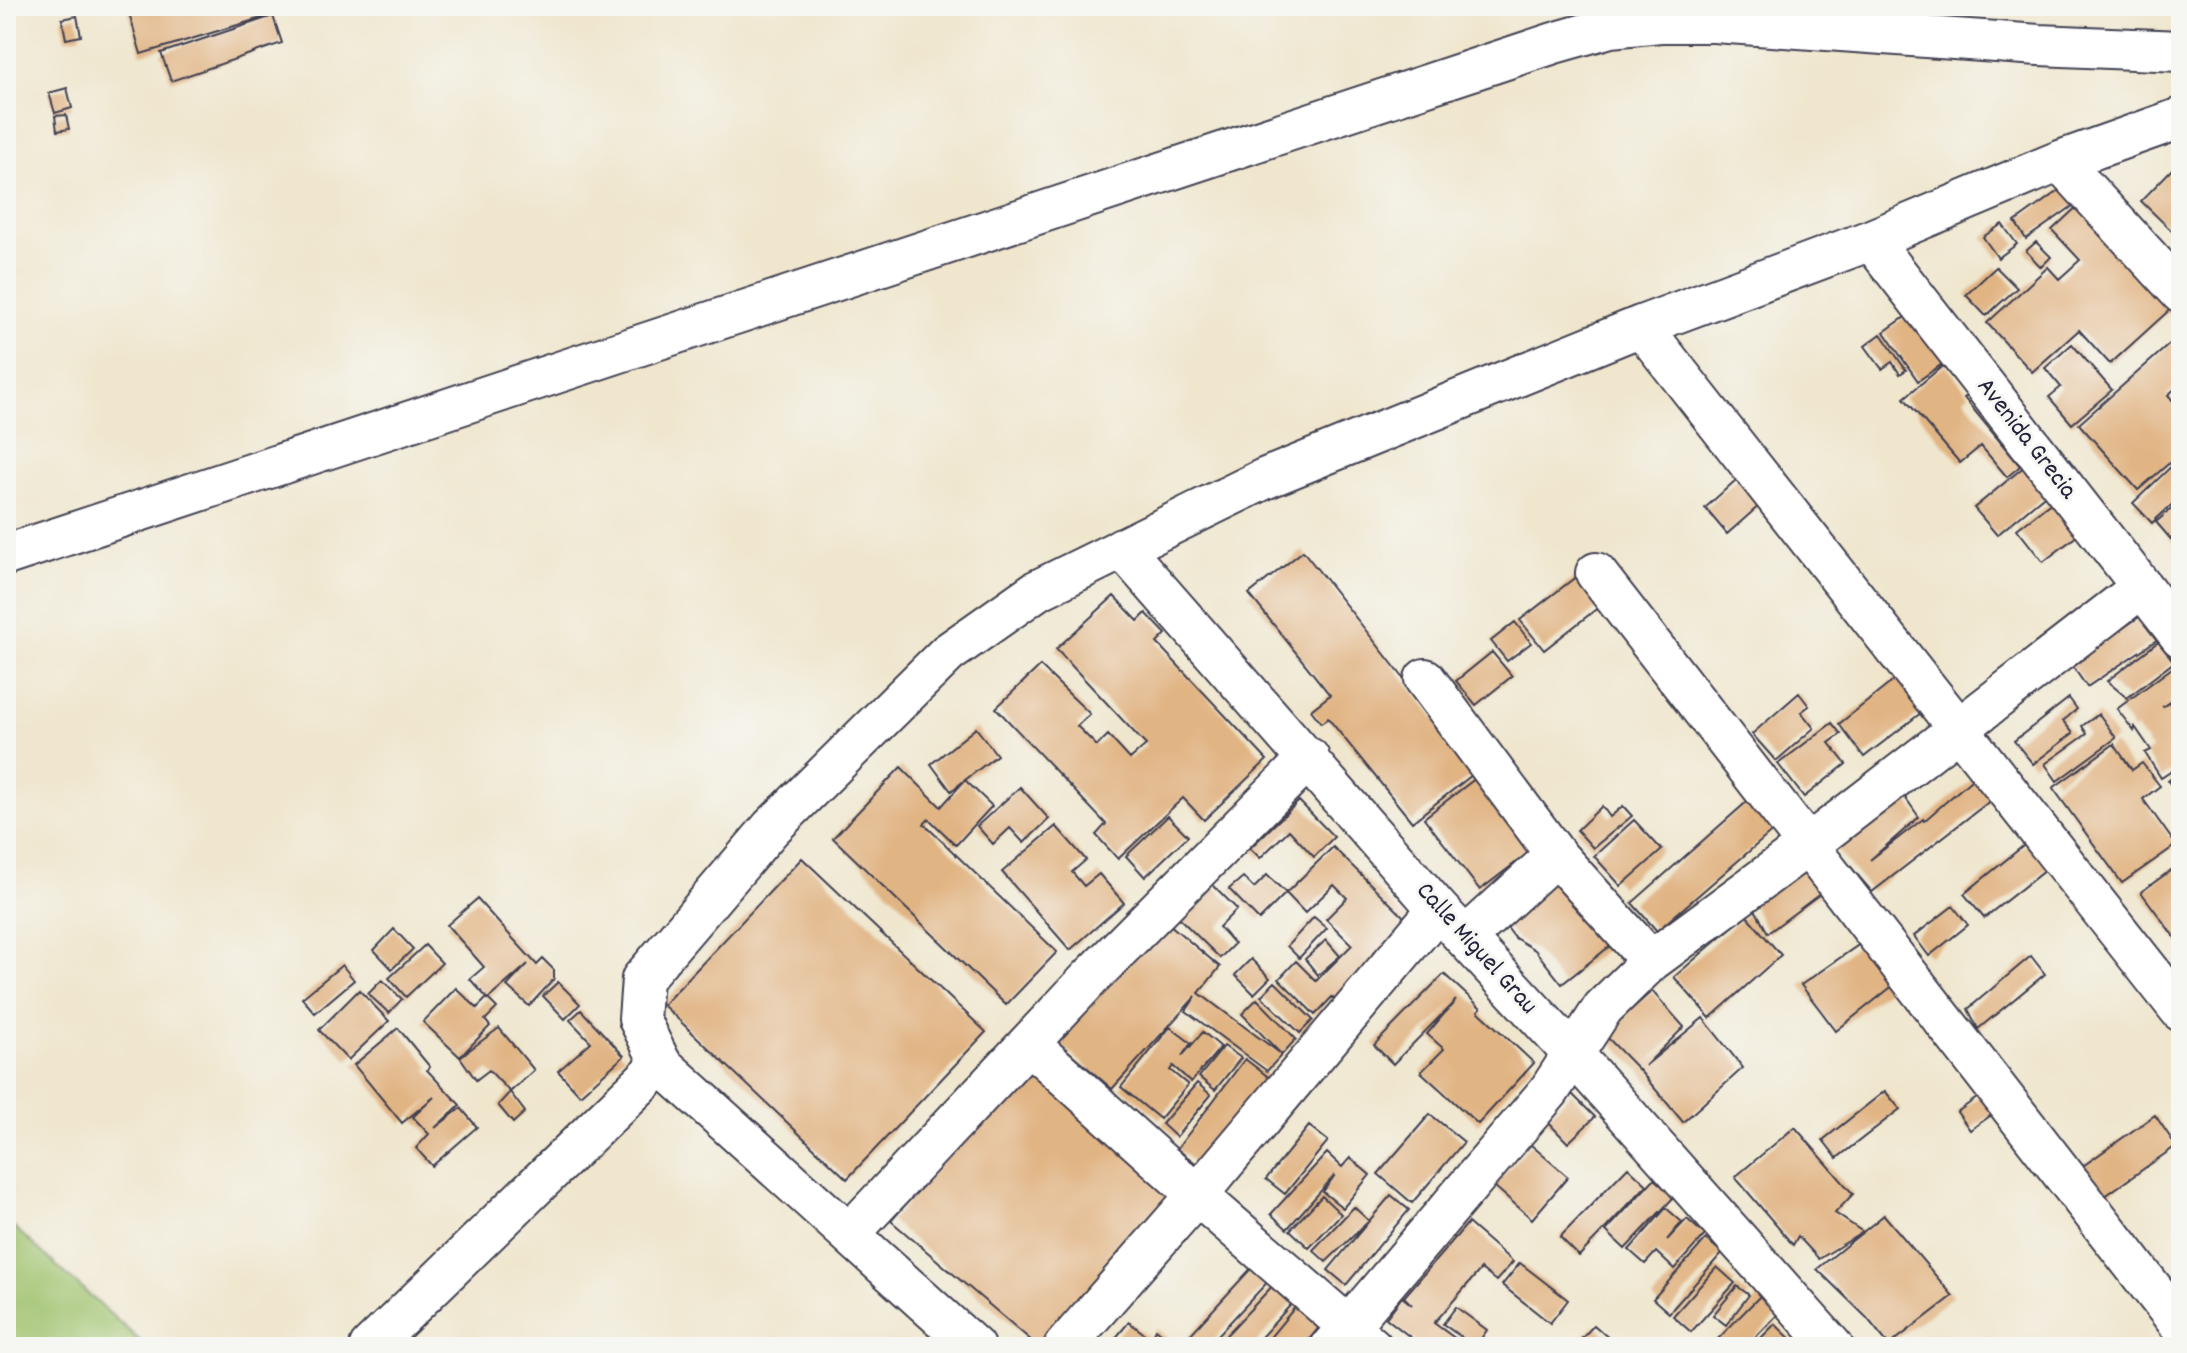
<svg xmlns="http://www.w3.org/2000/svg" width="2187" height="1353" viewBox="0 0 2187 1353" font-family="Dekko,sans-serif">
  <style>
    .green { fill: #9ec16b; stroke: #607253; stroke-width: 2 }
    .building { fill: #e1b483 }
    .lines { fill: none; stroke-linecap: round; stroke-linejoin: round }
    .minor-casing { stroke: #413f51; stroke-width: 44 }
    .minor { stroke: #fff; stroke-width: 40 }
    .labels { text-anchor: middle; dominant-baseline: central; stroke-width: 6; stroke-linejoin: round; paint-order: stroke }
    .street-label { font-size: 26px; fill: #22223b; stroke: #f6f6f2 }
  </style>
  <rect width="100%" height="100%" fill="#f6f6f2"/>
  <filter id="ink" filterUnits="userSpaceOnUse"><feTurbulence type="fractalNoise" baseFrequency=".0125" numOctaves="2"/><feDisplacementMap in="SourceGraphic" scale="16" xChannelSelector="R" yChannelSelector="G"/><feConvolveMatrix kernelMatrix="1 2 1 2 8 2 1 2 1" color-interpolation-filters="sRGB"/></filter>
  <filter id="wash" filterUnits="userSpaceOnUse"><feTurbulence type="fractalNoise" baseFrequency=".006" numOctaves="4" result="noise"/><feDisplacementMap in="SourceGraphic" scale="32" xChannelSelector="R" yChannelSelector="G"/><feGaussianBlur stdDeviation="1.8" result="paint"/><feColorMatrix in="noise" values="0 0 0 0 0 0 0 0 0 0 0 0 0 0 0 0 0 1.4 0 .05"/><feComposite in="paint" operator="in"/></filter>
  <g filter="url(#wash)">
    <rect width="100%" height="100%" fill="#efe6cd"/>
    <path class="green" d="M6 1220 147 1347H6Z"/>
    <g id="blocks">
      <path class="building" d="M127 6H298V7L141 54Z
        M77 16 81 36 66 39 62 19Z
        M273 16 282 43 171 81 161 53Z
        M67 88 72 108 55 113 49 93Z
        M66 115 69 129 57 131 55 116Z
        M2181 160V240L2141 201Z
        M2065 186 2077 203 2026 239 2015 222Z
        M2081 203 2175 305 2110 364 2079 330 2032 372 1987 323 2048 267 2059 279 2080 260 2052 230Z
        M2002 224 2017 244 1998 258 1983 237Z
        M2036 242 2051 257 2041 267 2026 251Z
        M1996 267 2017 288 1986 316 1966 295Z
        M1915 310 1949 359 1918 381 1884 332Z
        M1881 334 1906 370 1900 374 1892 362 1882 369 1865 346Z
        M2181 334V383L2168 395 2181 410V421L2177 424 2181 428V453L2138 490 2079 424Z
        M2072 344 2112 390 2072 424 2049 397 2061 387 2045 368Z
        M1945 364 1969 394 1964 398 2020 466 2007 477 1981 446 1960 463 1904 398Z
        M2181 457V496L2152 523 2133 503Z
        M2031 461 2054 488 1997 535 1974 508Z
        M1747 470 1770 496 1727 534 1705 508Z
        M2061 495 2087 528 2043 562 2017 529Z
        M2181 501V551L2156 522Z
        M1303 551 1477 771 1412 822 1328 718 1321 723 1311 710 1330 695 1249 594Z
        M1581 573 1604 603 1544 650 1520 620Z
        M1114 596 1138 621 1146 613 1166 634 1157 643 1267 760 1204 820 1183 798 1118 859 1096 835 1106 824 996 708 1040 666 1090 714 1077 726 1097 746 1108 735 1130 759 1146 745 1056 649Z
        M2142 615 2158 639 2087 687 2071 664Z
        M1515 622 1531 643 1507 661 1491 641Z
        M2158 642 2174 662 2127 698 2107 681Z
        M1492 652 1512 676 1476 705 1456 681Z
        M2176 665 2181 671V694L2162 707 2181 696V765L2161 778 2145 753 2151 750 2135 727 2134 731 2117 709Z
        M1907 670 1926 709 1864 757 1839 724Z
        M1799 693 1809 706 1801 712 1814 728 1776 761 1752 734Z
        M2069 698 2077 709 2063 721 2073 733 2033 764 2014 741Z
        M2099 714 2116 738 2057 781 2045 764 2087 734 2082 726Z
        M1832 723 1841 734 1829 743 1846 764 1804 797 1778 764Z
        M976 728 997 755 951 791 931 764Z
        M2114 744 2132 770 2142 763 2160 786 2143 799 2176 845 2122 883 2053 788Z
        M901 767 941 807 965 780 992 806 956 845 929 819 924 824 1057 952 1006 1005 833 838Z
        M1986 767 2004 790 1872 892 1833 846 1902 793 1919 817 1870 860 1923 819 1924 821Z
        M2181 771V799L2168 781Z
        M1480 775 1536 847 1480 890 1424 818Z
        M1020 787 1049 819 1024 843 1010 828 993 844 977 826Z
        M1750 799 1776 828 1657 931 1632 903Z
        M1299 801 1334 837 1314 857 1289 830 1260 858 1250 848Z
        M1602 806 1610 817 1623 806 1632 816 1593 848 1577 830Z
        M1168 816 1188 836 1145 877 1126 856Z
        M1634 820 1662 850 1621 886 1594 856Z
        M1056 826 1086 860 1072 872 1084 886 1099 874 1124 903 1070 950 1002 872Z
        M2033 838 2054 863 1984 918 1964 894Z
        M1333 847 1412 925 1336 1001 1332 997 1315 1015 1279 979 1296 961 1316 981 1352 945 1326 919 1347 898 1334 885 1305 913 1286 893 1259 920 1229 889 1243 877 1254 888 1267 875 1286 893Z
        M802 858 986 1032 847 1179 663 1005Z
        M1806 868 1825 890 1768 933 1752 904Z
        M2174 868 2177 873 2181 870V946L2141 892Z
        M1557 874 1615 942 1562 984 1535 950 1515 938 1502 921Z
        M1211 883 1237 909 1219 927 1234 944 1220 958 1177 916Z
        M477 899 537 965 543 959 554 970V979L529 1006 507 986 528 964 488 999 470 979 484 967 447 925Z
        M1953 906 1968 925 1929 956 1914 936Z
        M1746 915 1781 955 1710 1018 1674 977Z
        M1314 917 1327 928 1299 958 1287 946Z
        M1169 924 1220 967 1199 993 1281 1054 1242 1014 1257 999 1296 1039 1267 1071 1186 1011 1196 996 1112 1089 1052 1037Z
        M394 929 413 949 392 969 374 950Z
        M1870 937 1900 980 1836 1031 1801 985Z
        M1326 940 1340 956 1318 975 1305 959Z
        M425 945 442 963 406 997 389 978Z
        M2031 956 2045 974 1978 1029 1968 1009Z
        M1251 959 1270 978 1254 994 1235 975Z
        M342 965 354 980 315 1013 302 998Z
        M1444 974 1481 1008 1478 1011 1534 1063 1478 1124 1421 1072 1444 1049 1427 1034 1456 1000 1393 1064 1374 1045Z
        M382 980 402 999 389 1013 368 994Z
        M558 982 580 1004 565 1019 543 996Z
        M1275 982 1313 1020 1300 1033 1261 996Z
        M456 988 477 1008 487 998 497 1008 485 1020 490 1026 460 1057 423 1022Z
        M359 990 389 1021 348 1060 319 1030Z
        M1652 991 1684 1027 1645 1066 1703 1018 1743 1068 1683 1122 1640 1071 1604 1034Z
        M581 1010 624 1056 580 1095 558 1071 591 1042 570 1020Z
        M1170 1027 1191 1043 1182 1056 1203 1032 1221 1047 1191 1082 1173 1066 1170 1070 1188 1085 1160 1119 1121 1087Z
        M398 1028 430 1067 427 1070 460 1105 435 1128 461 1108 477 1127 432 1166 416 1148 429 1134 413 1117 434 1097 402 1123 354 1065Z
        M499 1028 534 1070 510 1092 489 1070 476 1080 460 1057Z
        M1224 1046 1241 1058 1215 1090 1199 1077Z
        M1245 1059 1271 1079 1202 1168 1177 1149Z
        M1028 1065 1174 1192 1039 1347 891 1221Z
        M1197 1083 1211 1095 1176 1137 1162 1124Z
        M1885 1091 1900 1109 1837 1158 1823 1140Z
        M1987 1091 2000 1109 1970 1130 1957 1112Z
        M510 1092 525 1112 513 1123 498 1105Z
        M1571 1093 1595 1117 1568 1143 1545 1119Z
        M1430 1114 1464 1142 1412 1203 1378 1174Z
        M2155 1115 2176 1146 2105 1196 2083 1166Z
        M1309 1126 1328 1141 1285 1194 1266 1179Z
        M1795 1127 1853 1194 1835 1213 1863 1232 1884 1215 1953 1296 1889 1345 1867 1318 1817 1269 1863 1232 1819 1259 1798 1236 1793 1245 1735 1177Z
        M1530 1144 1568 1177 1532 1219 1494 1186Z
        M1327 1153 1342 1167 1350 1158 1370 1175 1343 1208 1323 1192 1335 1175 1287 1229 1271 1214Z
        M1628 1167 1647 1185 1579 1256 1560 1237Z
        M1654 1179 1674 1197 1625 1249 1606 1231Z
        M1391 1195 1409 1210 1346 1285 1328 1270 1369 1221 1326 1262 1313 1250 1354 1207 1369 1221Z
        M1322 1196 1341 1214 1309 1248 1290 1230Z
        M1666 1208 1682 1222 1667 1240 1687 1219 1705 1235 1674 1269 1656 1252 1645 1264 1629 1250Z
        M1468 1223 1513 1262 1496 1281 1481 1269 1434 1323 1467 1347H1423L1386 1318 1402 1297 1412 1305 1404 1297Z
        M1706 1239 1722 1253 1669 1313 1653 1299Z
        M1257 1262 1273 1276 1207 1347H1199L1188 1337Z
        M1520 1263 1568 1300 1550 1323 1502 1285Z
        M1717 1267 1735 1283 1691 1332 1673 1316Z
        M1278 1280 1297 1298 1252 1347H1219L1217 1345Z
        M1737 1286 1749 1295 1726 1325 1713 1315Z
        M1763 1293 1781 1311 1746 1347H1710Z
        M1301 1300 1325 1320 1303 1347H1262Z
        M1456 1307 1487 1330 1475 1347 1443 1324Z
        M1129 1322 1151 1339 1156 1329 1173 1343 1170 1347H1108Z
        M1775 1324 1799 1347H1752Z
        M1594 1325 1611 1340 1605 1347H1574Z"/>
    </g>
  </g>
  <g filter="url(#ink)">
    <use href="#blocks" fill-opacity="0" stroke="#413f51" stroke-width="2"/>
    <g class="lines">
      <g class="minor-casing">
        <path id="minor" d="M2060 161 2181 293
          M1871 240 2181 637
          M1641 326 2181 1011
          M1122 548 1438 909 1573 1054 1833 1347
          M6 555 1554 43 1610 27 1660 22H1714L2039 45 2181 51
          M1596 573 2181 1326
          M1425 679 1556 855 1651 961
          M1465 938 1556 855
          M1029 1044 1197 1195 1372 1347
          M849 1234 1089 979 1309 758
          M370 1347 661 1064
          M974 1347 661 1064 639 1019 642 979 771 828 948 653 1036 591 1264 479 1641 326 1871 240 2060 161 2181 118
          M1064 1347 1197 1195 1438 909
          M1331 1347 1549 1091 1603 1008 1651 961 1808 845 2142 587"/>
      </g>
      <use href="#minor" class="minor"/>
    </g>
  </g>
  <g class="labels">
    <g class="street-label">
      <text transform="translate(2026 439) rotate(52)">Avenida Grecia</text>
      <text transform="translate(1476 949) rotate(48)">Calle Miguel Grau</text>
    </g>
  </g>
  <rect width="2187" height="1353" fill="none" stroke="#f6f6f2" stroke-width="32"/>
</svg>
